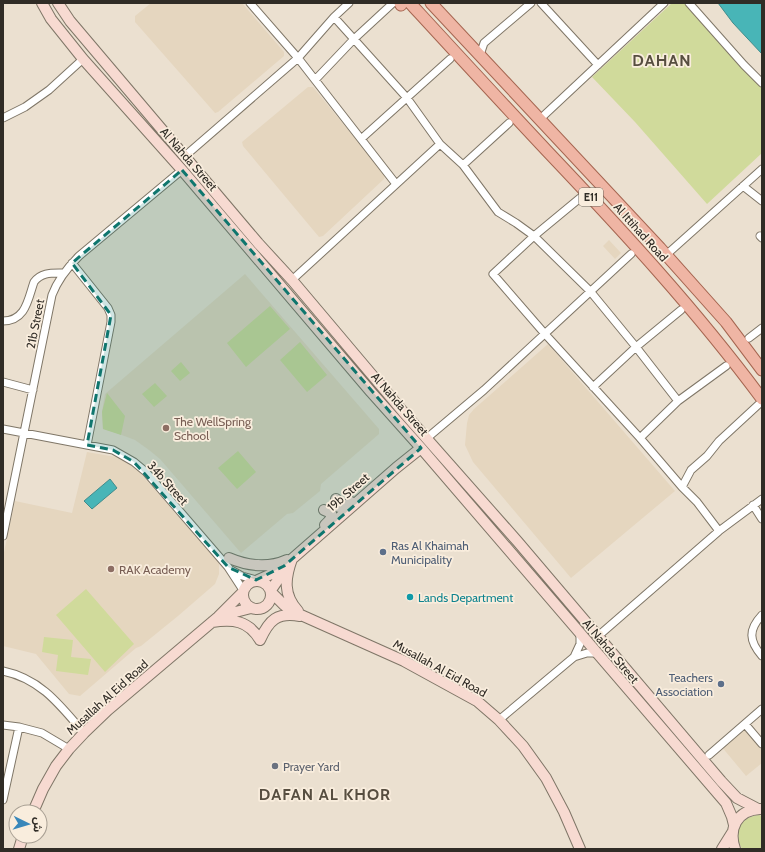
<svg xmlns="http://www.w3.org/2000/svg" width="765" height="852" viewBox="0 0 765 852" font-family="Cabin,'Noto Sans Arabic',sans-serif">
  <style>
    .built { fill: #e5d6bf }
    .green { fill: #d0da9b }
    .water { fill: #48b5b7; stroke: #418c8c }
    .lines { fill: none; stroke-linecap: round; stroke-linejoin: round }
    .street-casing { stroke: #7f7667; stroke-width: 9 }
    .secondary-casing { stroke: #7f7667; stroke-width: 12 }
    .primary-casing { stroke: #a56550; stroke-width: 13 }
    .street { stroke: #fff; stroke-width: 7 }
    .secondary { stroke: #f7dad1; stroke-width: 10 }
    .primary { stroke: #efb5a4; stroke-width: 11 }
    .marked { fill: #0f766e; fill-opacity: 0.2; stroke: #0f766e; stroke-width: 3; stroke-dasharray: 8 5; stroke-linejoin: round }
    .education-dot { fill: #8d6e63; stroke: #f9eddd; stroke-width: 1.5 }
    .service-dot { fill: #5c6f8a; stroke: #f9eddd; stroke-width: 1.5 }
    .culture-dot { fill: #0f9aa8; stroke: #f9eddd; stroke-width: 1.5 }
    .worship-dot { fill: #6b7280; stroke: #f9eddd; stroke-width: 1.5 }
    .labels { text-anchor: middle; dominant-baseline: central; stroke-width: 3.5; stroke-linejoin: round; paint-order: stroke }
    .shield { fill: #f9eddd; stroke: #6c665d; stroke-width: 1 }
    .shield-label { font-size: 11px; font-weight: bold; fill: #302c26 }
    .street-label { font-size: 12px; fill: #302c26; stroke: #f9eddd }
    .education-label { font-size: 12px; fill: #785e54; stroke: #f9eddd; text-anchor: start }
    .service-label { font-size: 12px; fill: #4e5e75; stroke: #f9eddd; text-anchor: start }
    .culture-label { font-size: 12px; fill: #0d838f; stroke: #f9eddd; text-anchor: start }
    .worship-label { font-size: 12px; fill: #5b616d; stroke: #f9eddd; text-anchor: start }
    .district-label { font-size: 16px; font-weight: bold; letter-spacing: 1px; fill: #574e40; stroke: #f9eddd }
  </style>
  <rect width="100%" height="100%" fill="#ebe0d0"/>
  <path class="built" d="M151 3H242L284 52V56L218 112 215 113 135 22V16Z
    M308 87H313L385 175 384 179 323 236 319 237 243 146 242 142Z
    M609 240 621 253 615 259 603 246Z
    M245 274 379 429V434L321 484 320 491 293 513 287 514 241 553 160 459 149 450 135 440 119 434 103 429 102 412 105 394Z
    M548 344 675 491 571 578 473 462 465 445 467 423 469 415 474 409Z
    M87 452 116 457 133 465 219 563V574L215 584 178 616 141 646 136 648 80 696 69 694 36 654 3 646V557L15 501 72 513Z
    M743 727 762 750V763L746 776 721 746Z"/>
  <path class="green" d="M672 3H689L762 81V153L707 204 635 122 592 77Z
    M270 306 290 329 246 367 227 343Z
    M300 342 327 375 307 392 280 360Z
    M181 362 190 373 180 381 171 371Z
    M155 383 167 396 154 407 142 394Z
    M107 393 125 416 121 435 103 429 102 412Z
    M238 451 256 472 237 489 218 468Z
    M86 589 134 644 105 672 56 615Z
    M44 637 73 640 71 657 91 659 88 675 56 671 58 655 42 652Z
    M759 815 762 816V849H742C733 832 740 817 759 815Z"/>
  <path class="water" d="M718 3H762V54L733 23Z
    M110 479 117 488 92 509 84 501Z"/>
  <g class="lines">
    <g class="street-casing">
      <path id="street" d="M250 3 298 58 396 184
        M541 3 598 65
        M689 3 744 65 762 83
        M334 17 407 98 440 144 463 165 498 212 516 223 534 236 590 291 636 347 678 401
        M480 55 484 43 531 3
        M315 80 354 39 393 3
        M3 118 25 107 49 90 83 59
        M539 120 664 3
        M361 139 450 59
        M185 156 298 58 334 17 349 3
        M463 165 509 123
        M743 186 762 201
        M580 198 534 236 493 274 545 334 640 438 682 487 697 502 719 531
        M760 236 762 238
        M666 255 762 169
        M72 263 108 308 111 315V322L87 445
        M292 280 440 144
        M3 321C26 321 28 299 34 282 41 272 52 273 63 273
        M749 338 762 328
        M3 382 33 390
        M593 387 636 347 681 310
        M3 429 113 450 134 462 146 472 228 567 243 590
        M427 438 484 390 631 254
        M640 438 678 401 726 366
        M682 487 691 470 707 456 719 441 758 405
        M753 505 762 519
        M3 536 52 295C58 279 67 268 79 256L182 170
        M231 570 242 576 256 580
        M762 615C748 630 749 641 762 656
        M597 637 719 531 762 499
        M574 657 580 644V634
        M3 671C41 679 60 705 84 733
        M499 720 574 657 587 653H596
        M745 724 762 744
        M3 725 19 727 42 733 69 749
        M709 755 762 709
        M3 800 19 727"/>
    </g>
    <g class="secondary-casing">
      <path id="secondary" d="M42 3 51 19 83 59 182 170 371 392 421 448 726 803 732 817 734 825
        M58 3 70 21 258 243 292 280 405 414 518 542 721 781 737 798 758 809
        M336 499V503L339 507 343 508 351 502
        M324 510 331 513C332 519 329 521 325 525
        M229 558C248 566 267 569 287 560
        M292 559C285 578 283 595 298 611
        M258 580 276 572 284 566 396 468 421 448
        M243 595a14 14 0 1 1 28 0a14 14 0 1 1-28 0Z
        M271 590 286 568
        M271 592 284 605 292 611 404 661 477 701 499 720 523 746 546 778 564 812 580 849
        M220 616 251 608
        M212 622C233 619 248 620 260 640
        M260 640C269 620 277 612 300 616
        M33 812 43 789 56 766 69 749 84 733 108 710 218 617 243 592
        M19 849 23 836
        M722 849 732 833
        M735 849C728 829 737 810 760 809"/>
    </g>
    <g class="primary-casing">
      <path id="primary" d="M400 3 401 5
        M410 3C456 53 501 102 548 152 623 231 697 311 762 399
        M431 3 660 248 726 322 762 370"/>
    </g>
    <use href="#street" class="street"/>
    <use href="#secondary" class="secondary"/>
    <use href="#primary" class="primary"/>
  </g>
  <path class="marked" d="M182 170 421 448 284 566 256 580 228 567 134 462 113 450 87 445 111 315 72 263Z"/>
  <g class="education-dot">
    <circle cx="166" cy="428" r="4"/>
    <circle cx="111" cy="569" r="4"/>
  </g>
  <g class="service-dot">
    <circle cx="383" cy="552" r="4"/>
    <circle cx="721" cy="684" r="4"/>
  </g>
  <circle class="culture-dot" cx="410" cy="597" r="4"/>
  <circle class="worship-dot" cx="275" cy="766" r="4"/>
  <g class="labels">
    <rect class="shield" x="579" y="188" width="24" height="18" rx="3"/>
    <g class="shield-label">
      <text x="591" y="197">E11</text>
    </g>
    <g class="street-label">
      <text transform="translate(189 159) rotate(49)">Al Nahda Street</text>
      <text transform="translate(641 232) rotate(48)">Al Ittihad Road</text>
      <text transform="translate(35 324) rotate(-79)">21b Street</text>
      <text transform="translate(400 404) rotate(49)">Al Nahda Street</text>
      <text transform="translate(168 483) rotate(48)">34b Street</text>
      <text transform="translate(348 492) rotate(-41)">19b Street</text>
      <text transform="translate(611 651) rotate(50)">Al Nahda Street</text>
      <text transform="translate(440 668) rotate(29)">Musallah Al Eid Road</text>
      <text transform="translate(107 697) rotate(-42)">Musallah Al Eid Road</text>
    </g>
    <g class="education-label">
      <text x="174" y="421">The WellSpring<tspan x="174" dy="14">School</tspan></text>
      <text x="119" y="569">RAK Academy</text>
    </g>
    <g class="service-label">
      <text x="391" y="545">Ras Al Khaimah<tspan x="391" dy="14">Municipality</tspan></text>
      <text x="713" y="677" text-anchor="end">Teachers<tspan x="713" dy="14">Association</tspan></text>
    </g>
    <g class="culture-label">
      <text x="418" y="597">Lands Department</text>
    </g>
    <g class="worship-label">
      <text x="283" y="766">Prayer Yard</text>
    </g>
    <g class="district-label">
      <text x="662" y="60">DAHAN</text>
      <text x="325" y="794">DAFAN AL KHOR</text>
    </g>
  </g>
  <rect width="765" height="852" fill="none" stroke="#302c26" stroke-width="8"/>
  <g transform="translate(28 824) rotate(95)"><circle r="19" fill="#f9eddd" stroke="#a9a094"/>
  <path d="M0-3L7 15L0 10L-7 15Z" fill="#3987ba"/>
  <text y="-6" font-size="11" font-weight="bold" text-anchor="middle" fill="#302c26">ش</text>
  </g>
</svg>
